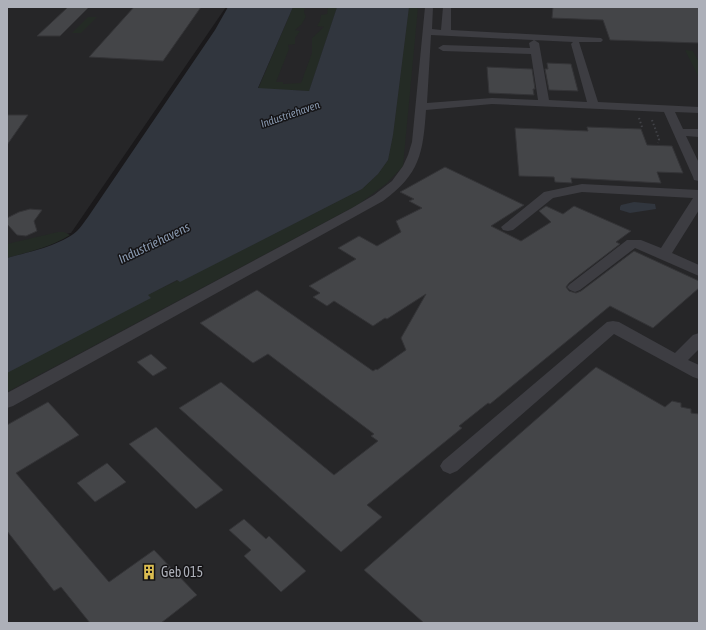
<svg xmlns="http://www.w3.org/2000/svg" width="706" height="630" viewBox="0 0 706 630" font-family="'Asap Condensed',sans-serif">
  <style>
    .built { fill: #262628 }
    .green { fill: #242b25 }
    .water { fill: #31363e }
    .building { fill: #444548; stroke: #343437 }
    .lines { fill: none; stroke-linecap: round; stroke-linejoin: round }
    .path { stroke: #414247; stroke-width: 2; stroke-dasharray: 1.5 2.5; stroke-linecap: butt }
    .minor { fill: #3d3d42; fill-rule: evenodd }
    .labels { text-anchor: middle; dominant-baseline: central; stroke-width: 3; stroke-linejoin: round; paint-order: stroke }
    .far-water-label { font-size: 11px; font-style: italic; fill: #8999af; stroke: #151416 }
    .water-label { font-size: 13px; font-style: italic; fill: #8999af; stroke: #151416 }
    .near-poi-label { font-size: 14px; fill: #adb0b9; stroke: #151416; text-anchor: start }
  </style>
  <rect width="100%" height="100%" fill="#1a191b"/>
  <path class="built" d="M7 7H226L71 233 7 246Z
    M293 7H337L309 91 258 89Z
    M405 7H699V623H7V346L380 161Z"/>
  <path class="green" d="M293 7H305L304 12 306 17 301 25 295 30 300 31 295 38V44L288 45 289 49 276 82H283V84L301 83 312 53V38L324 27 317 26 320 21 321 15 327 14 328 7H337L309 91 258 89Z
    M409 7H418L403 166 387 183 359 204 7 392V370L150 298 147 295 238 252 362 189 378 174 388 160 393 135Z
    M88 17H97L81 33H72Z
    M685 50 693 51 699 62V78Z
    M58 232H64L70 235C51 247 29 252 7 258V244Z"/>
  <path class="water" d="M228 7H293L258 88 309 91 337 7H409L393 135 388 160 378 174 362 189 180 282 177 280 148 295 151 298 7 373V258C28 252 60 246 77 231 81 227 85 221 88 217L215 30Z
    M634 202 655 204 656 209 630 213 620 210V207L621 205Z"/>
  <path class="building" d="M68 7H89L60 36H37Z
    M134 7H201L163 61 89 57Z
    M553 7H699V43L610 40 603 20 552 18Z
    M547 63 571 64 578 91 549 90 545 69H548Z
    M487 67 532 69 535 89H533L534 95 489 93Z
    M7 115H28L7 145Z
    M587 127 641 129 647 145 672 146 683 173 657 172 661 183 571 178 572 183 555 182 554 177 519 176 515 128 588 131Z
    M445 167 524 205 491 226 521 241 551 222 539 211 546 206 563 214 574 206 631 231 616 242 620 244 569 283 566 287 569 291 576 293 581 291 634 251 699 281V288L653 328 610 306 490 404 488 403 459 426 462 428 367 505 382 517 341 552 179 408 221 382 334 475 378 441 371 436 374 434 268 354 253 363 200 323 257 290 373 371 376 369 377 370 406 350 401 338 426 294 387 319 385 318 373 326 334 301 327 306 313 297 320 293 309 286 356 259 338 248 359 236 377 246 401 232 396 221 422 208 409 201 414 199 400 192Z
    M30 209 42 210 34 221 37 231 26 236 17 235 7 224V218L19 212Z
    M151 354 167 368 153 376 137 362Z
    M596 367 665 407 672 401 681 403V407L691 409V413L699 414V623H424L364 570Z
    M48 402 79 435 16 473 109 582 154 550 197 595 161 623H90L61 587 54 591 7 531V425Z
    M156 427 182 452 223 490 196 509 129 444Z
    M107 463 126 482 95 502 77 483Z
    M244 519 266 539 269 536 306 571 281 592 244 556 251 550 229 530Z"/>
  <g class="lines">
    <path class="path" d="M639 118 642 127
      M652 120 659 139 658 143"/>
    <path class="minor" d="M425 7H433L432 29 441 30 443 7H451V30L601 38 603 40 601 42H579L598 102 699 107V113L675 112 683 129H699V137L686 136 699 163V181L694 180 693 177 664 112 492 104 426 110C423 153 420 174 383 201L13 406 7 408V393L352 208 374 195 392 181 403 166 408 155 412 142ZM431 35 573 42 571 44 587 102 549 100 539 43 534 40 529 43 530 48 443 45 438 48 443 51 531 54 538 100 492 98 427 103Z
      M582 184 699 190V210L672 253 699 265V276L635 248 580 290 575 292 570 290 567 287 570 284 627 240H641L661 248 693 198 582 192 553 198 513 230 508 231 503 230 501 227 544 192Z
      M613 321 619 322 675 353 693 335 699 333V349L688 360 699 365V379L693 377 614 334 457 471 450 474 443 471 440 466 443 461 607 322Z"/>
  </g>
  <defs>
    <g id="building-bare" transform="scale(1.2)"><path d="M-4-6H4V6H1V3H-1V6H-4ZM-2.5-4.3h1.7v1.8h-1.7ZM.8-4.3h1.7v1.8H.8ZM-2.5-1h1.7V.8h-1.7ZM.8-1h1.7V.8H.8Z" fill="#dcbe51" stroke="#151416" stroke-width="2.5" paint-order="stroke"/></g>
  </defs>
  <g fill-rule="evenodd">
    <use href="#building-bare" x="149" y="572"/>
  </g>
  <g class="labels">
    <g class="far-water-label">
      <text transform="translate(290 114) rotate(-19)">Industriehaven</text>
    </g>
    <g class="water-label">
      <text transform="translate(154 243) rotate(-26)">Industriehavens</text>
    </g>
    <g class="near-poi-label">
      <text x="161" y="572">Geb 015</text>
    </g>
  </g>
  <rect width="706" height="630" fill="none" stroke="#adb0b9" stroke-width="16"/>
</svg>
